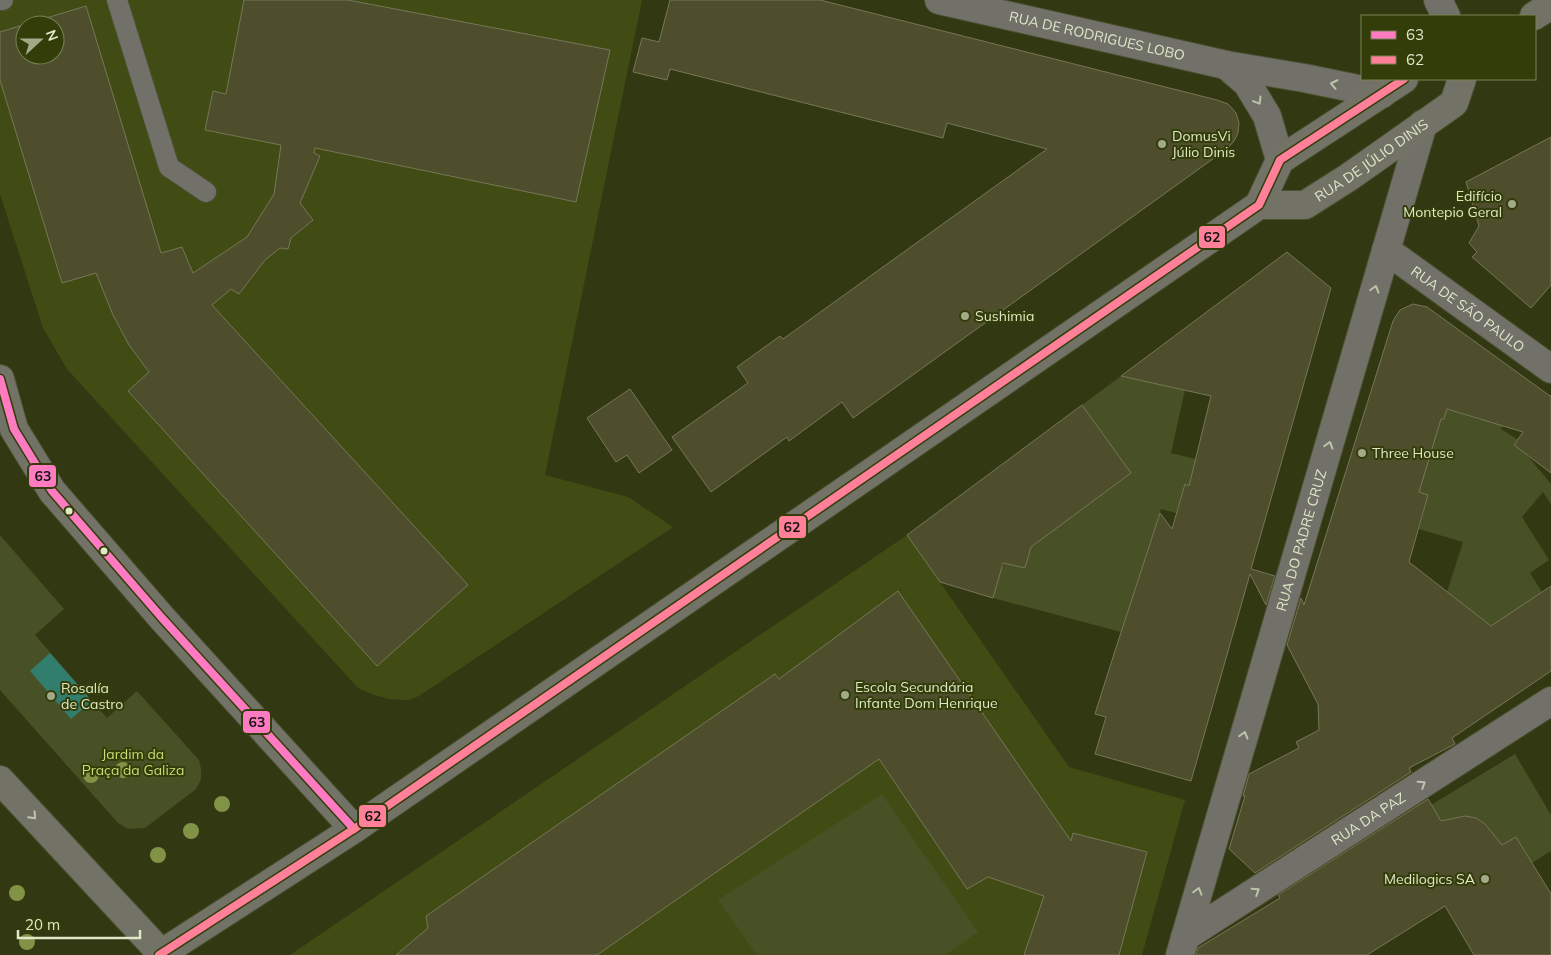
<svg xmlns="http://www.w3.org/2000/svg" width="1551" height="955" viewBox="0 0 1551 955" font-family="Mulish,sans-serif">
  <style>
    .built { fill: #414c14; fill-rule: evenodd }
    .green { fill: #485125 }
    .water { fill: #317e6e }
    .building { fill: #4e4e2c; stroke: #777758; fill-rule: evenodd }
    .lines { fill: none; stroke-linecap: round; stroke-linejoin: round }
    .service-casing { stroke: #4b5131; stroke-width: 22 }
    .minor-casing { stroke: #4b5131; stroke-width: 30 }
    .secondary-casing { stroke: #4b5131; stroke-width: 30 }
    .service { stroke: #727169; stroke-width: 20 }
    .minor { stroke: #727169; stroke-width: 28 }
    .secondary { stroke: #727366; stroke-width: 28 }
    .bus-1-casing { stroke: #333d09; stroke-width: 11 }
    .bus-2-casing { stroke: #333d09; stroke-width: 11 }
    .bus-1 { stroke: #fe7ac1; stroke-width: 8 }
    .bus-2 { stroke: #ff8098; stroke-width: 8 }
    .tree { fill: #829347 }
    .oneway { stroke: #bec4ab }
    .oneway2 { stroke: #bec5aa }
    .poi-dot { fill: #a2aa87; stroke: #333d09; stroke-width: 2 }
    .bus-dot { fill: #dfe8c7; stroke: #333d09; stroke-width: 2 }
    .labels { text-anchor: middle; dominant-baseline: central; stroke-width: 4; stroke-linejoin: round; paint-order: stroke }
    .street-label { font-size: 14px; fill: #dfe8c7; stroke: #333d09 }
    .poi-label { font-size: 14px; fill: #dfe8c7; stroke: #333d09; text-anchor: start }
    .park-label { font-size: 14px; fill: #c4dd74; stroke: #333d09 }
    .line-badge { stroke: #333d09; stroke-width: 2 }
    .pale-badge-label { font-size: 14px; text-anchor: middle; font-weight: bold; fill: #111 }
  </style>
  <rect width="100%" height="100%" fill="#323811"/>
  <path class="built" d="M0 0H642L545 475 628 497 673 527 419 696 408 700 389 699 371 694 358 688 67 369 43 328 0 194ZM25 25H55V55H25Z
    M907 535 1069 767 1185 800 1142 955H290Z"/>
  <path class="green" d="M1121 376 1185 390 1171 453 1216 464 1208 491 1185 484 1176 513 1161 509 1121 632 993 598 1001 570 1005 563 1025 568 1034 537 1106 492 1131 473 1082 405Z
    M1447 409 1481 420 1484 410 1504 425 1501 429 1518 440 1526 454 1551 484V504L1543 492 1522 517 1549 560 1530 573 1542 592 1531 599 1539 611 1460 663 1447 592 1463 542 1419 529 1428 496 1419 492 1429 415 1443 419Z
    M0 535 64 609 35 635 107 718 137 691 199 760C202 772 203 779 196 789L145 828 128 829 118 823 0 690Z
    M1515 754 1551 815V851L1532 863 1516 837 1501 846C1482 820 1476 808 1443 824L1431 805Z
    M882 794 978 932 945 955H757L718 900Z"/>
  <path class="water" d="M50 653 92 701 71 719 30 671Z"/>
  <path class="building" d="M244 0H348L610 50 576 202 315 148 314 153 320 156 300 203 313 220 291 238 288 249 280 248 265 260 239 294 231 289 212 305 468 585 377 666 128 391 149 372 129 345 113 315 96 273 62 283 0 80V32L86 6 161 253 182 247 193 273 247 237 274 194 281 145 205 130 213 91 226 94ZM25 25H55V55H25Z
    M670 0H820L1217 100 1228 104 1236 113 1239 123 1238 133 1234 141 1228 148 853 418 842 402 789 441 787 437 711 492 672 437 748 383 737 367 780 336 783 339 1047 149 947 123 943 138 670 69 667 80 633 72 642 38 659 42Z
    M1551 137V285L1531 308 1472 257 1477 252 1469 243 1479 226 1466 182Z
    M1287 252 1331 288 1251 569 1275 576 1266 605 1250 574 1191 781 1095 754 1106 717 1095 714 1114 654 1160 513 1172 529 1185 484 1189 486 1211 396 1121 376Z
    M1413 304 1427 307 1550 396 1551 395V473L1514 445 1523 432 1447 409 1444 419H1441L1419 492 1428 495 1409 562 1491 626 1551 586V671L1452 738 1455 744 1409 768 1411 772 1255 873 1229 849 1245 796H1243L1249 774 1299 748 1296 742 1319 730 1318 704 1287 645 1301 598 1304 605 1393 321 1400 310Z
    M630 389 672 450 639 473 627 455 616 462 587 418Z
    M1082 405 1131 473 1031 547 1025 568 1003 563 993 598 940 582 907 535Z
    M898 591 1071 841 1073 833 1147 852 1119 955H1024L1044 896 988 877 967 889 879 759 597 955H396L428 928 426 916 775 674 779 679Z
    M1428 799 1441 821 1465 816 1476 818 1485 824 1502 845 1516 837 1551 894V955H1474L1445 906 1367 955H1196L1198 948 1280 898 1278 895Z"/>
  <g class="lines">
    <g class="service-casing">
      <path id="service" d="M0 0H3
        M117 0 169 167 206 192"/>
    </g>
    <g class="minor-casing">
      <g id="minor">
        <path id="s1" d="M939 0 1226 65 1304 78 1382 94"/>
        <path d="M1438 0 1446 16"/>
        <path d="M1226 65 1247 83 1267 116 1280 160"/>
        <path id="s2" d="M1386 250 1551 369"/>
        <path id="s3" d="M1185 937 1551 701"/>
        <path id="s4" d="M1180 955 1423 124"/>
      </g>
    </g>
    <g class="secondary-casing">
      <g id="secondary">
        <path d="M1534 16 1551 5"/>
        <path id="s5" d="M1259 205H1305L1349 177 1454 103 1462 79"/>
        <path d="M0 379 14 429 52 491 162 618 354 829"/>
        <path d="M0 780 161 953"/>
        <path d="M159 955 354 829 1259 205 1280 160 1404 79"/>
      </g>
    </g>
    <use href="#service" class="service"/>
    <use href="#minor" class="minor"/>
    <use href="#secondary" class="secondary"/>
    <g class="bus-1-casing">
      <path id="bus-1" d="M0 379 14 429 52 491 162 618 354 829"/>
    </g>
    <g class="bus-2-casing">
      <path id="bus-2" d="M159 955 354 829 1259 205 1280 160 1404 79"/>
    </g>
    <use href="#bus-1" class="bus-1"/>
    <use href="#bus-2" class="bus-2"/>
  </g>
  <g class="tree">
    <circle cx="123" cy="770" r="8"/>
    <circle cx="91" cy="775" r="8"/>
    <circle cx="222" cy="804" r="8"/>
    <circle cx="191" cy="831" r="8"/>
    <circle cx="158" cy="855" r="8"/>
    <circle cx="17" cy="893" r="8"/>
    <circle cx="27" cy="942" r="8"/>
  </g>
  <defs><path id="oneway-chevron" d="M-2-3.5L2.5 0L-2 3.5" fill="none" stroke-width="1.6" stroke-linecap="round" stroke-linejoin="round" transform="scale(1.25)"/></defs>
  <g class="oneway">
    <use href="#oneway-chevron" transform="translate(1334 84) rotate(-168)"/>
    <use href="#oneway-chevron" transform="translate(1258 101) rotate(59)"/>
    <use href="#oneway-chevron" transform="translate(1375 289) rotate(-74)"/>
    <use href="#oneway-chevron" transform="translate(1329 445) rotate(-74)"/>
    <use href="#oneway-chevron" transform="translate(1244 735) rotate(-74)"/>
    <use href="#oneway-chevron" transform="translate(1422 784) rotate(-33)"/>
    <use href="#oneway-chevron" transform="translate(1198 891) rotate(-74)"/>
    <use href="#oneway-chevron" transform="translate(1256 891) rotate(-33)"/>
  </g>
  <use class="oneway2" href="#oneway-chevron" transform="translate(33 816) rotate(47)"/>
  <g class="poi-dot">
    <circle cx="1162" cy="144" r="5"/>
    <circle cx="1512" cy="204" r="5"/>
    <circle cx="965" cy="316" r="5"/>
    <circle cx="1362" cy="453" r="5"/>
    <circle cx="845" cy="695" r="5"/>
    <circle cx="51" cy="696" r="5"/>
    <circle cx="1485" cy="879" r="5"/>
  </g>
  <g class="bus-dot">
    <circle cx="69" cy="511" r="4.5"/>
    <circle cx="104" cy="551" r="4.5"/>
  </g>
  <g class="labels">
    <g class="street-label">
      <text stroke="none"><textPath href="#s1" startOffset="162">RUA DE RODRIGUES LOBO</textPath></text>
      <text stroke="none"><textPath href="#s5" startOffset="126">RUA DE JÚLIO DINIS</textPath></text>
      <text stroke="none"><textPath href="#s2" startOffset="101">RUA DE SÃO PAULO</textPath></text>
      <text stroke="none"><textPath href="#s4" startOffset="432">RUA DO PADRE CRUZ</textPath></text>
      <text stroke="none"><textPath href="#s3" startOffset="218">RUA DA PAZ</textPath></text>
    </g>
    <g class="poi-label">
      <text x="1172" y="136">DomusVi<tspan x="1172" dy="16">Júlio Dinis</tspan></text>
      <text x="1502" y="196" text-anchor="end">Edifício<tspan x="1502" dy="16">Montepio Geral</tspan></text>
      <text x="975" y="316">Sushimia</text>
      <text x="1372" y="453">Three House</text>
      <text x="855" y="687">Escola Secundária<tspan x="855" dy="16">Infante Dom Henrique</tspan></text>
      <text x="61" y="688">Rosalía<tspan x="61" dy="16">de Castro</tspan></text>
      <text x="1475" y="879" text-anchor="end">Medilogics SA</text>
    </g>
    <g class="park-label">
      <text x="133" y="754">Jardim da<tspan x="133" dy="16">Praça da Galiza</tspan></text>
    </g>
  </g>
  <g class="line-badge">
    <rect x="1198" y="225" width="28" height="24" rx="5" fill="#ff8098"/>
    <rect x="28" y="464" width="29" height="24" rx="5" fill="#fe7ac1"/>
    <rect x="778" y="515" width="29" height="24" rx="5" fill="#ff8098"/>
    <rect x="242" y="710" width="29" height="24" rx="5" fill="#fe7ac1"/>
    <rect x="358" y="804" width="29" height="24" rx="5" fill="#ff8098"/>
  </g>
  <g class="pale-badge-label">
    <text x="1212" y="242">62</text>
    <text x="43" y="481">63</text>
    <text x="792" y="532">62</text>
    <text x="257" y="727">63</text>
    <text x="373" y="821">62</text>
  </g>
  <rect x="1361" y="15" width="175" height="65" fill="#333d09" stroke="#788155"/>
  <rect x="1371" y="31" width="25" height="8" fill="#fe7ac1" stroke="#788155"/>
  <text x="1406" y="40" font-size="15" fill="#dfe8c7">63</text>
  <rect x="1371" y="56" width="25" height="8" fill="#ff8098" stroke="#788155"/>
  <text x="1406" y="65" font-size="15" fill="#dfe8c7">62</text>
  <g transform="translate(40 40) rotate(69)"><circle r="24" fill="#333d09" stroke="#788155"/>
  <path d="M0-4L9 19L0 12L-9 19Z" fill="#a2aa87"/>
  <text y="-8" font-size="14" font-weight="bold" text-anchor="middle" fill="#dfe8c7">N</text>
  </g>
  <path d="M18 930v8h122v-8" fill="none" stroke="#dfe8c7" stroke-width="2.5"/>
  <text x="25" y="930" font-size="15" fill="#dfe8c7" stroke="#333d09" stroke-width="4" paint-order="stroke">20 m</text>
</svg>
